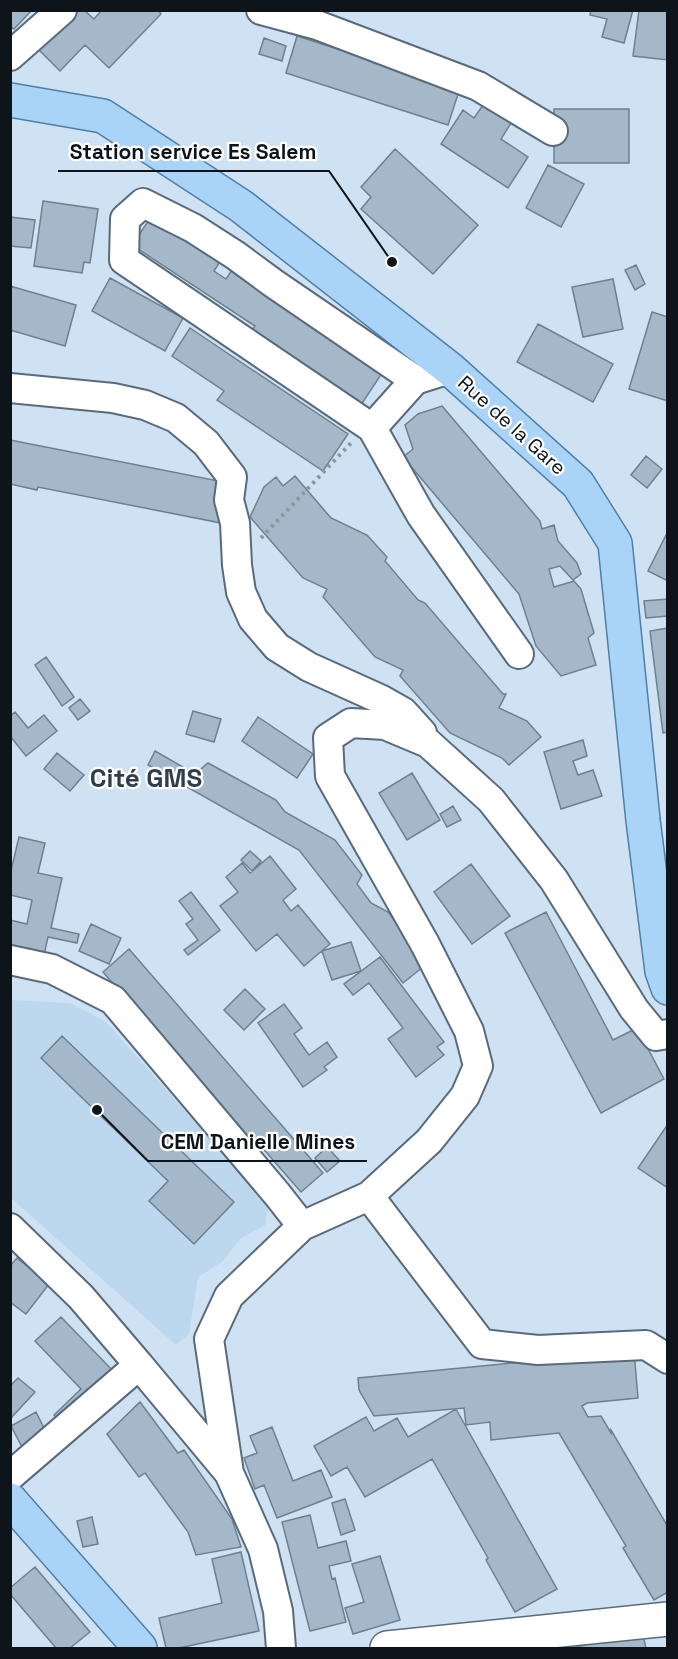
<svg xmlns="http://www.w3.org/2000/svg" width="678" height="1659" viewBox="0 0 678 1659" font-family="'Space Grotesk',sans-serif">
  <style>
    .built { fill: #bcd7ee }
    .building { fill: #a5b8ca; stroke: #6d8090; stroke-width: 1.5 }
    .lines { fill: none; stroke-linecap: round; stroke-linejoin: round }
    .minor-casing { stroke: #596b7a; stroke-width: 32 }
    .tertiary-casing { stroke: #596b7a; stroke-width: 36 }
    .primary-casing { stroke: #4f7fa6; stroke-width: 36 }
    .path { stroke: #8897a5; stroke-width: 4; stroke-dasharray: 3 4.5; stroke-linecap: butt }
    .minor { stroke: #fff; stroke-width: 28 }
    .tertiary { stroke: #fff; stroke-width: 33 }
    .primary { stroke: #aad4f7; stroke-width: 33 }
    .labels { text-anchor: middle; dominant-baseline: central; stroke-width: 4.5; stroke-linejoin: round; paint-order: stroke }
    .street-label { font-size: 20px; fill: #0d141a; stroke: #fff }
    .district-label { font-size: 26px; font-weight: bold; fill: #2e3e4d; stroke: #fff }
    .leader { fill: none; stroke: #0d141a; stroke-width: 2 }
    .callout-dot { fill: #0d141a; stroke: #fff; stroke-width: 2 }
    .callout-label { font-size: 21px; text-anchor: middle; font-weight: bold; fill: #0d141a; stroke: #fff; stroke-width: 4.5; stroke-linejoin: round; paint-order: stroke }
  </style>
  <rect width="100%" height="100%" fill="#cee2f4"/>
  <path class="built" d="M11 1000 70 1003 105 1021 269 1205 265 1225 241 1238 222 1262 198 1277 189 1334 176 1345 11 1198Z"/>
  <path class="building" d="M10 10H32L14 29 10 26Z
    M66 10H84L94 19 102 10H158L161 14 109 68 85 45 60 71 33 44Z
    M591 10H633L624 43 602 37 607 19 590 15Z
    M639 10H668V60L633 56Z
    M297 36 460 88 448 125 286 73Z
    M264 38 286 46 282 61 259 54Z
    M483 105 511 123 501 139 528 157 508 188 441 144 463 110 474 118Z
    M554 109H629V163H554Z
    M395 149 478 225 433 274 361 209 371 197 361 187Z
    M548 165 584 184 561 227 526 208Z
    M43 201 98 209 90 263 84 262 82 273 34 266Z
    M153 214 221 260 214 271 226 279 232 270 384 370 361 405 250 333 255 326 132 245Z
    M10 217 35 220 31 248 10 246Z
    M636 265 645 284 635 290 625 270Z
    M110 278 183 318 165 351 92 311Z
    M613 279 623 329 583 337 572 287Z
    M10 286 76 305 65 346 10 330Z
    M652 312 668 317V401L629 389Z
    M538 324 613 364 593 402 517 362Z
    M190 328 348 434 323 471 217 400 224 391 172 356Z
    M442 406 540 521 542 529 554 525 558 541 577 563 581 574 573 580 560 566 549 569 554 587 574 581 581 589 594 633 588 638 596 665 561 676 536 646 519 594 403 457 413 449 405 425 418 414Z
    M10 440 229 483 221 523 38 487 37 490 10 484Z
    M646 456 662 469 647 488 631 475Z
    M295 476 331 518 367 535 387 557 385 561 418 600 425 603 503 694H506L499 708 527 721 541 737 509 765 502 758 450 733 400 676 403 670 375 657 323 597 327 589 303 578 250 517 264 487 276 477 283 486Z
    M668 531V581L648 571Z
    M668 599V616L646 618 644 601Z
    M668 628V732L663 733 650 631Z
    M46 657 74 697 62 706 35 665Z
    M80 699 90 711 78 720 69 708Z
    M193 711 221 719 214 742 186 734Z
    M15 712 28 728 44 715 57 731 26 756 10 736V716Z
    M258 717 313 754 297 778 242 741Z
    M583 740 587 756 573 761 578 775 593 770 602 796 561 809 544 752Z
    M155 751 195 774 208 763 276 800 285 812 335 840 362 875 357 884 371 903 388 912 428 963 403 983 299 850 148 765Z
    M57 753 84 775 70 791 44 769Z
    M412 773 440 820 407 840 379 793Z
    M453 806 461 820 447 827 440 814Z
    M19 837 45 843 38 873 62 878 51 928 79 934 77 943 48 937 44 955 10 947V920L27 924 32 900 10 895V875Z
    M250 851 261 861 252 871 241 860Z
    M270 856 296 889 283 900 291 911 298 905 330 944 304 966 277 934 256 951 220 906 238 892 226 877 242 863 250 873Z
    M471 864 510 916 472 944 434 892Z
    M191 892 220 930 188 955 184 950 198 940 186 924 193 919 179 901Z
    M546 912 613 1040 637 1028 664 1079 601 1113 505 933Z
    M91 924 121 938 109 964 79 951Z
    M351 942 361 971 332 980 322 951Z
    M129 949 323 1173 301 1192 252 1136 248 1139 103 972Z
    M380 957 444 1042 437 1047 444 1055 416 1077 388 1039 403 1028 369 983 353 995 344 984Z
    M245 989 265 1009 244 1030 224 1010Z
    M284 1004 302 1028 294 1034 309 1055 327 1042 337 1057 324 1067 327 1070 303 1087 258 1023Z
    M62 1036 234 1202 194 1244 149 1201 168 1181 41 1058Z
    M668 1124V1188L638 1168Z
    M327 1147 340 1161 327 1172 315 1158Z
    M17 1258 49 1284 26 1314 10 1302V1266Z
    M61 1317 114 1372 61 1423 54 1415 81 1389 35 1341Z
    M634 1351 638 1398 587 1403 582 1406 588 1417 601 1416 611 1433V1430L668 1527V1592L654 1600 623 1548 626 1546 559 1433 491 1440 490 1422 466 1425 464 1408 374 1416 359 1390 358 1378Z
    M18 1378 35 1392 10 1419V1386Z
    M140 1402 178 1453 184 1450 232 1519 241 1547 196 1555 188 1532 145 1473 139 1477 107 1434Z
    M456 1409 557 1589 515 1612 486 1560 488 1558 432 1459 365 1497 347 1467 331 1476 314 1446 366 1417 374 1431 397 1418 408 1437Z
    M36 1412 47 1434 22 1447 11 1426Z
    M272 1427 293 1481 321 1470 332 1497 277 1518 264 1485 255 1489 244 1458 257 1453 250 1436Z
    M345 1499 355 1530 341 1535 332 1503Z
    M310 1515 318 1548 346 1541 351 1561 329 1566 332 1579 335 1578 346 1622 310 1631 282 1522Z
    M92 1517 98 1544 83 1547 77 1521Z
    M241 1552 259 1631 179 1648H166L159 1618 222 1603 212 1559Z
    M380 1556 400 1620 353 1634 345 1608 364 1602 352 1564Z
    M35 1567 90 1632 70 1648H56L10 1594V1588Z
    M642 1631 646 1648H572Z"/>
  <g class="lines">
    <g class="minor-casing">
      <path id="minor" d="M261 10 317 25 478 86 553 131
        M10 56 62 10
        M415 380 372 428 421 515 519 654
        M10 388 113 398 145 405 176 418 206 443 232 477 229 500 235 523 237 565 241 592 253 619 277 647 309 667 380 699 403 712 422 733
        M372 428 124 260 125 219 143 203 193 228 235 255 273 283 415 380 450 369
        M10 960 52 969 113 1000 277 1194 302 1226
        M369 1196 482 1344 538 1350 646 1345 668 1359
        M10 1228 81 1297 139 1365
        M10 1476 139 1365 229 1473
        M281 1648 278 1611 263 1549 229 1473 209 1339 229 1296 302 1226 369 1196 429 1141 465 1096 478 1066 469 1031 425 944 330 776 328 738 351 723 385 725 428 743 491 800 554 880 634 1009 656 1036 668 1034"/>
    </g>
    <g class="tertiary-casing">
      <path id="tertiary" d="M387 1648 668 1619"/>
    </g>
    <g class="primary-casing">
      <path id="primary" d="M10 100 103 116 241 206 450 369 578 484 615 543 643 820 662 971 668 988
        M10 1500 140 1648"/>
    </g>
    <path class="path" d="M261 538 351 443"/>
    <use href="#minor" class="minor"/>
    <use href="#tertiary" class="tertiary"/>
    <use href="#primary" class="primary"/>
  </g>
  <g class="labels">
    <g class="street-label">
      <text transform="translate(512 425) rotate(42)">Rue de la Gare</text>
    </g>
    <g class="district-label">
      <text x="146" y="778">Cité GMS</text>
    </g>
  </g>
  <path class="leader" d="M392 262L329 171H58M97 1110L148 1161H367"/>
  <g class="callout-dot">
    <circle cx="392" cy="262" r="6"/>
    <circle cx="97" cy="1110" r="6"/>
  </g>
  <g class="callout-label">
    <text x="193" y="159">Station service Es Salem</text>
    <text x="258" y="1149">CEM Danielle Mines</text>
  </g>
  <rect width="678" height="1659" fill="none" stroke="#0d141a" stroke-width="24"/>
</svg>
